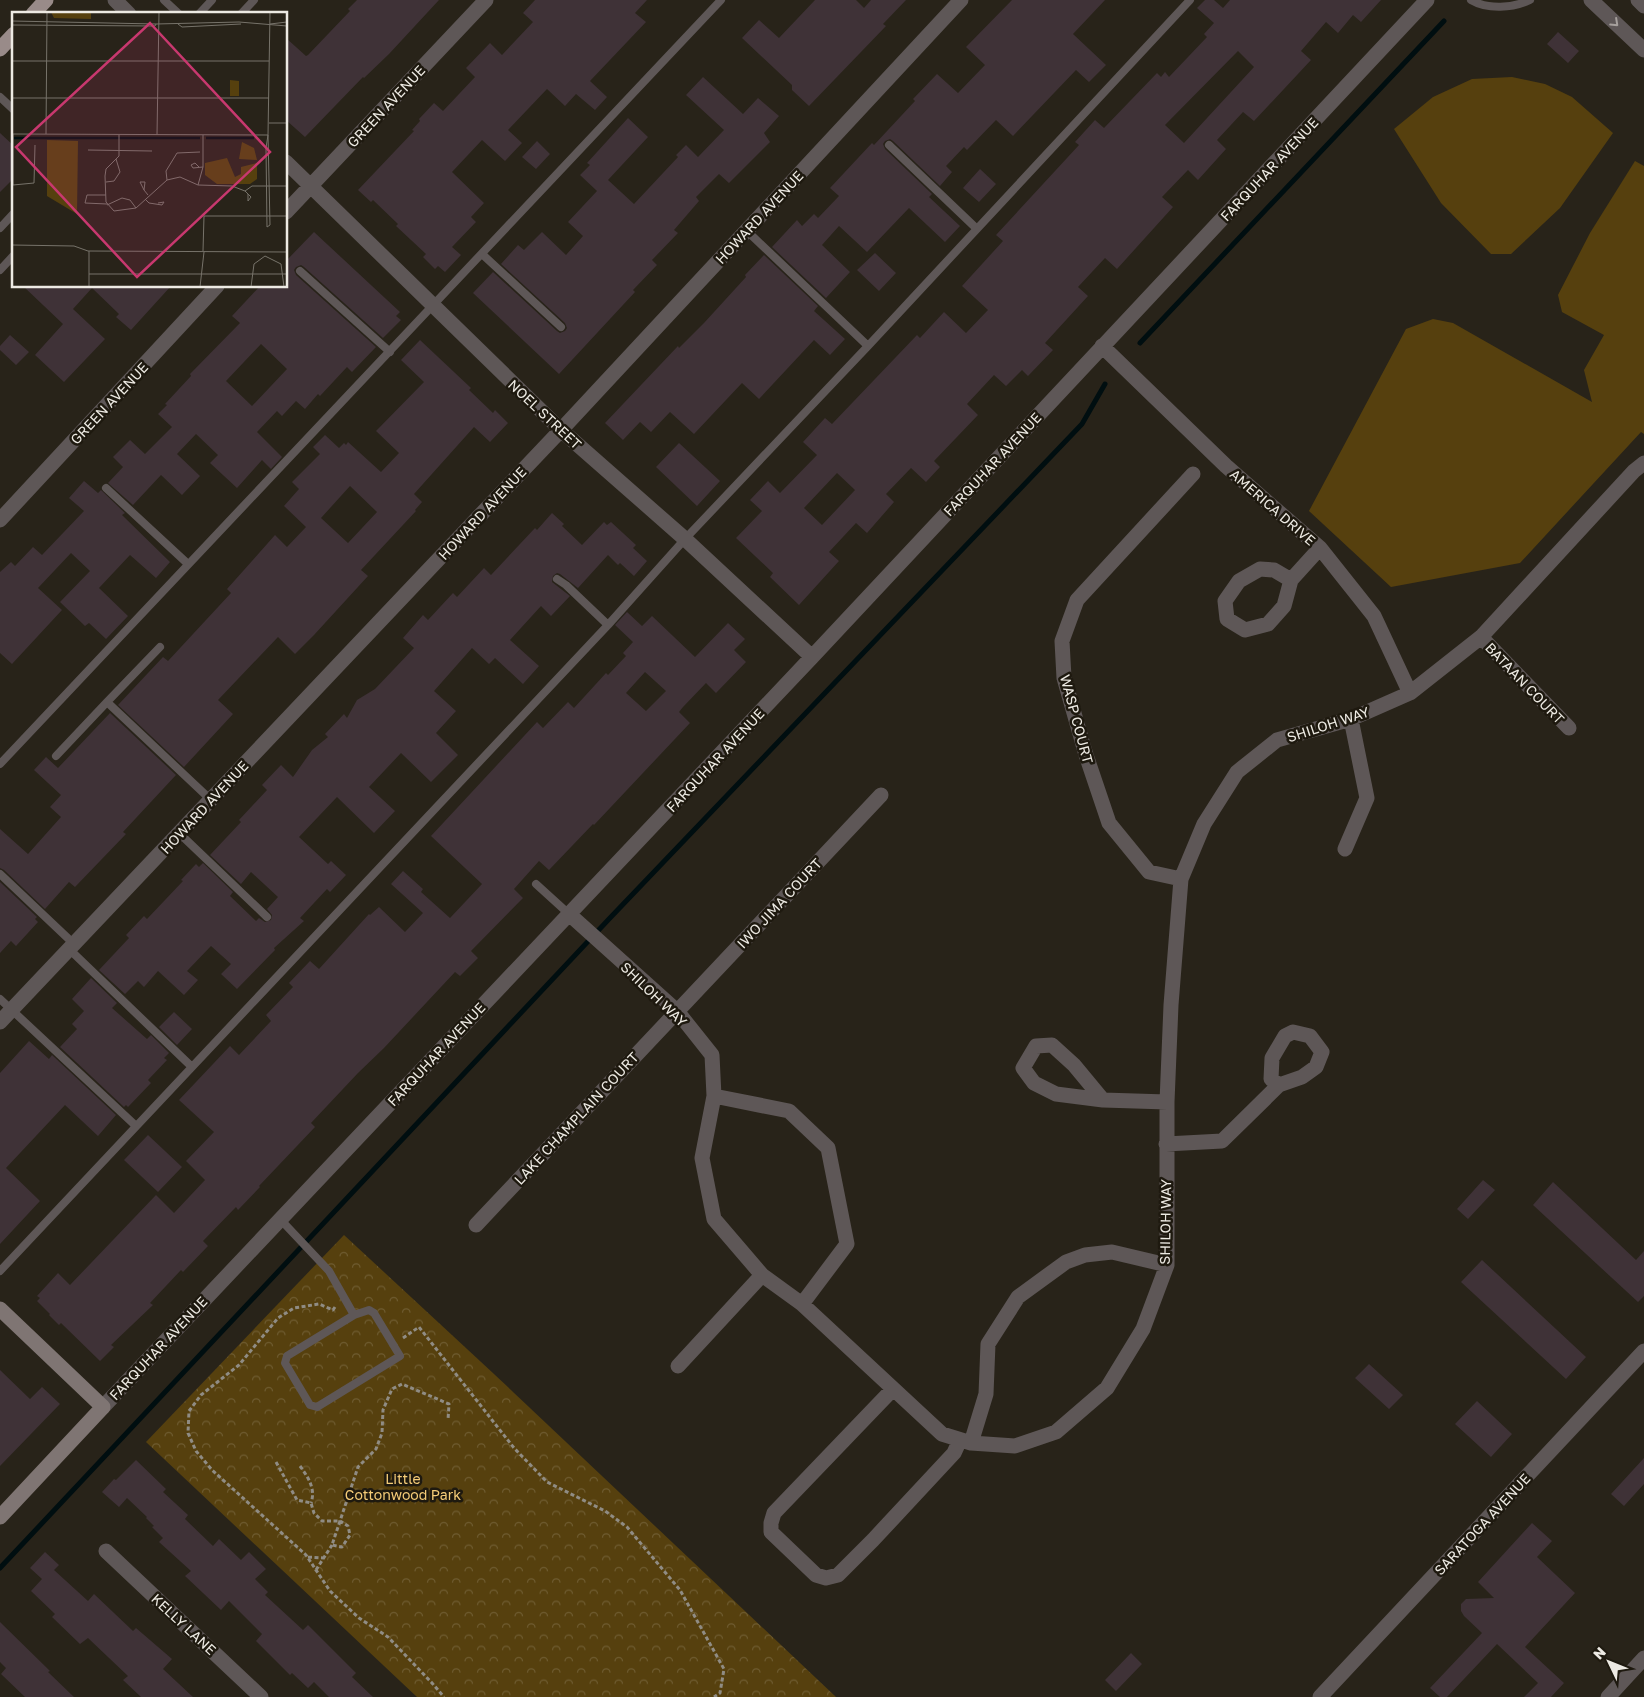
<svg xmlns="http://www.w3.org/2000/svg" width="1644" height="1697" viewBox="0 0 1644 1697" font-family="'Golos Text',sans-serif">
  <style>
    .park { fill: url(#park-crowns) }
    .pitch { fill: #56400e }
    .lines { fill: none; stroke-linecap: round; stroke-linejoin: round }
    .stream { stroke: #000e10; stroke-width: 5 }
    .building { fill: #3f3237; fill-rule: evenodd }
    .path { stroke: #908c84; stroke-width: 3; stroke-dasharray: 4 2.5; stroke-linecap: butt }
    .lane { stroke: #5e5757; stroke-width: 8 }
    .street { stroke: #5e5757; stroke-width: 15 }
    .secondary { stroke: #7f7573; stroke-width: 15 }
    .primary { stroke: #998b89; stroke-width: 15 }
    .oneway { stroke: #a6a09d }
    .labels { text-anchor: middle; dominant-baseline: central; stroke-width: 5; stroke-linejoin: round; paint-order: stroke }
    .street-label { font-size: 14px; fill: #edeae3; stroke: #1e190f }
    .park-label { font-size: 14px; fill: #f5cc78; stroke: #1e190f }
    .inset-river { fill: none; stroke: #000e10; stroke-width: 2.5 }
    .inset-road { fill: none; stroke: #77736a; stroke-width: 1 }
    .view { fill: #c8386f; fill-opacity: 0.15; stroke: #c8386f; stroke-width: 2.5 }
    .inset-edge { fill: none; stroke: #edeae3; stroke-width: 2.5 }
  </style>
  <defs>
    <pattern id="park-crowns" width="20" height="18" patternUnits="userSpaceOnUse" patternTransform="scale(1.25)"><rect width="20" height="18" fill="#56400e"/><path d="M2 6a3 3 0 1 1 6 0M12 15a3 3 0 1 1 6 0" fill="none" stroke="#6f5c31"/></pattern>
  </defs>
  <rect width="100%" height="100%" fill="#282319"/>
  <path class="park" d="M344 1235 494 1374 836 1697H417L146 1442Z"/>
  <path class="pitch" d="M1512 77 1545 84 1572 97 1613 133 1560 208 1511 254H1491L1441 203 1394 129 1433 97 1472 79Z
    M1635 161 1644 166V434L1641 432 1520 563 1391 587 1309 511 1406 329 1433 319 1453 323 1592 402 1584 370 1604 335 1562 312 1558 295 1590 233Z"/>
  <g class="lines">
    <path class="stream" d="M1140 343 1444 21
      M0 1568 609 919 1082 424 1105 384"/>
  </g>
  <path class="building" d="M357 0H439L389 54 364 78 363 77 305 137 286 120V38L306 56 308 55 350 11 348 9Z
    M535 0H647L635 13 646 22 590 81 607 97 595 110 576 94 565 106 547 89 508 130 522 143 505 161 482 140 452 172 484 203 471 217 476 222 452 247 461 255 445 272 438 266 435 269 423 257 426 254 396 226 398 224 373 200 371 202 358 190 414 131 412 130 420 121 419 119 434 103 443 111 475 77 466 68 490 43 502 55 533 22 523 13Z
    M815 0H856L864 8 871 0H906L883 24 886 26 809 106 792 90V85L742 38 759 20 779 38Z
    M1012 0H1105L1073 34 1106 65 1089 82 1076 70 1013 136 996 120 967 150 964 147 946 166 952 172 940 186 893 141 890 139 885 141 883 144 885 149 932 194 929 197 960 226 945 242 909 208 867 252 839 226 822 245 850 272 826 298 772 247 797 220 802 226 814 214 818 218 839 196 830 188 872 143 874 145 915 101 913 99 937 74 958 93 985 65 966 47Z
    M1205 0H1214L1223 8 1230 0H1381L1361 22 1353 15 1338 33 1326 22 1301 51 1311 60 1254 121 1243 112 1217 140 1226 149 1198 180 1188 170 1162 197 1173 207 1117 269 1105 258 1078 287 1088 296 1045 343 1053 350 1028 376 1022 370 1006 386 994 375 967 404 978 415 934 461 940 467 926 482 911 468 886 494 894 502 867 533 856 523 829 552 839 561 799 605 770 577 773 573 736 538 762 511 750 500 768 481 780 493 817 455 803 442 825 418 832 424 917 335 920 338 944 312 966 333 988 310 962 286 1003 241 996 235 1079 145 1075 142 1095 120 1104 128 1157 73 1161 77 1165 72 1169 77 1207 37 1204 34 1214 23 1197 8ZM1238 51 1254 67 1184 143 1165 125ZM837 473 855 490 822 525 804 508Z
    M1558 32 1579 51 1568 63 1547 44Z
    M703 77 743 114 758 98 779 116 764 133 770 142 729 183 719 174 696 197 699 201 674 230 678 233 652 260 657 265 633 290 635 292 559 374 473 293 493 272 557 331 560 333 565 331 567 328 565 323 501 264 518 245 524 250 542 232 566 255 583 236 568 222 597 191 580 175 590 165 587 163 628 118 648 137 608 180 634 204 678 157 676 155 686 145 698 157 724 130 686 95Z
    M0 133 14 146V178L0 192Z
    M537 141 550 154 536 169 522 157Z
    M980 169 996 184 979 202 963 188Z
    M314 232 400 312 396 316 401 320 383 338 304 267 301 265 296 267 294 270 296 275 376 347 352 372 347 367 320 396 318 394 305 409 296 401 282 416 277 411 257 432 282 457 271 469 262 460 237 488 210 463 218 455 196 434 177 454 200 476 182 495 161 475 133 505 108 483 123 467 113 457 130 440 145 454 172 427 158 414 167 405 165 404 191 376 190 374 240 323 232 316 260 286H286V261ZM261 344 287 369 252 406 226 381Z
    M875 253 896 273 879 291 857 270Z
    M764 255 818 306 814 311 845 339 830 355 814 340 759 399 742 383 694 434 670 412 651 432 640 422 623 440 605 423 678 346 679 348 704 323 746 277 745 275Z
    M23 286H171L131 330 116 317 119 314 92 288 73 309 105 339 64 382 35 355 63 324Z
    M10 335 29 352 16 365 0 350V346Z
    M420 340 471 388 469 390 493 413 495 410 508 423 490 442 474 427 414 494 422 502 415 510 416 511 361 570 368 576 314 635 295 654 278 637 218 700 233 714 184 767 118 705 163 657 168 661 231 593 227 589 275 535 287 547 306 527 284 506 299 489 292 482 320 454 313 447 325 435 339 448 344 443 346 445 348 442 381 472 399 453 376 431 424 382 401 360ZM350 486 377 512 348 543 321 518Z
    M679 443 720 481 697 506 656 467Z
    M84 481 98 493 101 490 125 513 122 515 170 562 156 578 130 555 99 588 128 616 106 639 89 623 85 626 60 602 90 571 71 553 38 588 62 610 12 664 0 653V572L11 562 15 566 33 547 42 555 84 511 69 498Z
    M552 513 564 524 562 526 582 545 604 522 607 525 611 522 636 545 633 548 647 561 634 576 620 563 618 565 608 555 578 588 560 574 557 573 553 576 552 582 570 596 551 616 541 606 510 640 539 666 523 684 495 658 489 664 472 648 434 691 456 711 436 733 458 755 431 782 401 753 369 787 395 811 374 833 337 797 299 837 328 864 331 861 346 875 330 892 327 889 300 918 304 921 274 948 275 950 237 989 221 974 231 964 211 946 187 971 198 980 184 995 158 971 144 987 138 981 125 994 99 970 129 938 126 935 144 916 147 919 183 881 181 880 196 864 199 867 203 863 233 892 230 896 256 921 259 918 265 922 271 920 272 915 267 909 278 897 251 872 241 884 210 855 241 822 239 820 267 790 262 785 281 765 293 777 312 750 328 737 325 734 344 714 347 718 357 700 375 689 414 648 403 638 423 615 428 620 453 593 457 597 484 568 491 575 535 528 537 530Z
    M627 612 642 626 652 616 695 657 728 623 745 639 734 650 746 662 716 693 706 683 683 707 679 712 690 723 594 825 593 824 549 870 539 861 514 889 523 898 471 951 478 958 460 976 455 972 384 1048 358 1073 311 1123 315 1127 259 1186 260 1187 238 1210 236 1207 203 1241 208 1246 183 1272 181 1270 150 1303 153 1305 111 1345 114 1347 100 1361 61 1323 59 1325 49 1315 50 1314 37 1301 40 1298 37 1296 58 1273 70 1285 156 1195 174 1213 205 1180 186 1161 214 1132 179 1100 230 1046 239 1055 271 1021 266 1015 293 987 289 983 310 961 319 969 369 914 370 915 379 907 405 932 423 913 391 884 403 871 423 889 421 892 450 918 482 884 431 836 537 722 543 728 568 702 574 708 606 673 608 675 626 656 623 653 633 642 615 625ZM645 672 666 691 646 711 626 693Z
    M110 713 176 775 123 832 126 834 75 887 69 882 45 909 4 870 0 868V829L28 854 61 817 50 807 61 795 34 770 46 757 58 768Z
    M0 882 37 917 35 919 38 922 16 946 11 941 0 953Z
    M91 978 117 1003 112 1008 147 1039 151 1035 169 1053 164 1058 167 1060 148 1080 151 1083 128 1107 126 1105 124 1107 60 1047 77 1029 72 1024 84 1011 72 999Z
    M174 1012 192 1029 177 1045 159 1027Z
    M29 1041 49 1059 52 1055 116 1115 98 1136 65 1105 6 1168 40 1201 0 1244V1073Z
    M148 1135 182 1167 158 1192 124 1160Z
    M1483 1180 1495 1190 1468 1219 1457 1209Z
    M1553 1182 1636 1260 1644 1251V1296L1638 1302 1533 1205Z
    M1482 1260 1586 1357 1566 1379 1461 1282Z
    M1369 1364 1403 1395 1389 1409 1355 1378Z
    M0 1370 30 1399 42 1387 60 1404 0 1466Z
    M1477 1401 1512 1434 1491 1457 1455 1424Z
    M1644 1458V1484L1624 1506 1611 1494Z
    M136 1460 166 1489 163 1492 188 1515 185 1519 213 1546 219 1539 241 1560 249 1552 266 1569 255 1579 268 1592 265 1595 303 1630 308 1625 356 1673 352 1677 373 1697H329L314 1682 308 1688 292 1673 290 1675 256 1641 262 1634 229 1601 221 1610 185 1576 191 1571 159 1542 163 1538 152 1527 154 1526 146 1518 147 1517 127 1498 119 1507 102 1492 114 1479 116 1480Z
    M1532 1523 1552 1541 1537 1557 1575 1593 1525 1647 1564 1683 1551 1697H1524L1538 1683 1497 1644 1447 1697H1440L1430 1688 1482 1633 1464 1616 1461 1611V1604L1466 1599 1494 1598 1478 1582Z
    M45 1552 59 1565 54 1570 88 1601 94 1594 133 1631 136 1628 172 1659 163 1669 193 1697H141L123 1680 128 1676 88 1638 80 1644 52 1617 55 1614 31 1591 42 1579 30 1568Z
    M0 1622 50 1671 48 1672 74 1697H25L1 1674 6 1668 0 1662Z
    M1131 1653 1142 1664 1116 1691 1105 1680Z"/>
  <g class="lines">
    <path class="path" d="M335 1307 333 1310 319 1304 294 1308 278 1318 239 1365 201 1395 189 1411 188 1433 196 1451 212 1470 306 1555 330 1591 359 1618 388 1637 432 1683 444 1697
      M403 1338 419 1327 514 1448 547 1482 605 1511 627 1527 680 1590 724 1669 720 1693 714 1697
      M276 1462 297 1500 311 1503 314 1513 322 1521H340L332 1545 342 1547 350 1535 348 1526 340 1521 358 1467 376 1449 382 1433 383 1410 392 1389 402 1384 449 1404 448 1420
      M300 1466C308 1477 316 1489 311 1503
      M308 1557 324 1558
      M316 1570 332 1545"/>
    <path class="lane" d="M164 0 179 14
      M1471 0C1488 10 1513 8 1530 0
      M199 14 212 0
      M241 14 254 0
      M0 97 14 110
      M889 145 977 229
      M0 228 14 213
      M747 231 868 346
      M482 254 561 327
      M0 270 14 255
      M300 271 390 352
      M106 488 188 564
      M557 579 566 585 608 625
      M107 702 160 647
      M56 756 107 702 211 800
      M0 764 721 0
      M179 833 267 917
      M0 874 74 944
      M536 884 569 914
      M69 949 192 1067
      M0 999 136 1126
      M280 1219 329 1271 354 1315 287 1356 285 1363 310 1405 317 1407 400 1356 374 1313 369 1310 354 1315
      M0 1271 608 625 685 539 868 346 1190 0"/>
    <path class="street" d="M115 0 129 14
      M1591 0 1644 50
      M1638 0 1644 6
      M286 162 561 430 685 539 812 657
      M286 212 486 0
      M1102 346 1226 466 1320 548 1374 616 1410 693
      M0 520 217 286
      M1291 580 1274 570 1260 569 1239 581 1225 601 1227 619 1245 630 1268 624 1284 606 1291 580 1320 548
      M1481 637 1569 728
      M1345 849 1367 798 1351 719
      M1181 879 1149 872 1109 823 1086 755 1064 678 1062 641 1077 600 1193 474
      M569 914 677 1011 712 1055 714 1096 702 1158 714 1219 762 1275 802 1304 942 1434 971 1443 1015 1446 1056 1432 1107 1388 1143 1329 1167 1265V1102L1171 1005 1181 879 1204 824 1237 772 1277 740 1351 719 1410 693 1481 637 1634 471 1644 463
      M0 1022 561 430 961 0
      M714 1096 789 1111 828 1148 847 1244 802 1304
      M1103 1100 1056 1094 1034 1083 1023 1068 1036 1046 1052 1045 1074 1065 1103 1100 1167 1102
      M1166 1144 1222 1141 1279 1085 1302 1077 1316 1067 1322 1052 1310 1036 1293 1032 1285 1036 1272 1058 1271 1079 1279 1085
      M476 1225 881 795
      M678 1366 762 1275
      M893 1389 774 1513 771 1523V1532L816 1575 826 1578 838 1575 873 1540 954 1453 960 1440
      M103 1407 812 657 1427 0
      M971 1443 986 1394 988 1344 1018 1297 1066 1262 1085 1255 1112 1252 1167 1265
      M106 1551 261 1697
      M1320 1697 1644 1351
      M1608 1697 1644 1658"/>
    <path class="secondary" d="M0 1309 103 1407 0 1517"/>
    <path class="primary" d="M33 14 46 0
      M0 49 14 34"/>
  </g>
  <defs><path id="oneway-chevron" d="M-2-3.5L2.5 0L-2 3.5" fill="none" stroke-width="1.6" stroke-linecap="round" stroke-linejoin="round" transform="scale(1.25)"/></defs>
  <use class="oneway" href="#oneway-chevron" transform="translate(1615 23) rotate(43)"/>
  <g class="labels">
    <g class="street-label">
      <text transform="translate(386 106) rotate(-47)">GREEN AVENUE</text>
      <text transform="translate(1269 169) rotate(-47)">FARQUHAR AVENUE</text>
      <text transform="translate(759 217) rotate(-47)">HOWARD AVENUE</text>
      <text transform="translate(109 403) rotate(-47)">GREEN AVENUE</text>
      <text transform="translate(545 414) rotate(43)">NOEL STREET</text>
      <text transform="translate(992 464) rotate(-47)">FARQUHAR AVENUE</text>
      <text transform="translate(1273 507) rotate(41)">AMERICA DRIVE</text>
      <text transform="translate(482 513) rotate(-47)">HOWARD AVENUE</text>
      <text transform="translate(1525 683) rotate(46)">BATAAN COURT</text>
      <text transform="translate(1077 719) rotate(75)">WASP COURT</text>
      <text transform="translate(1328 724) rotate(-18)">SHILOH WAY</text>
      <text transform="translate(715 760) rotate(-47)">FARQUHAR AVENUE</text>
      <text transform="translate(204 807) rotate(-47)">HOWARD AVENUE</text>
      <text transform="translate(779 903) rotate(-47)">IWO JIMA COURT</text>
      <text transform="translate(654 994) rotate(44)">SHILOH WAY</text>
      <text transform="translate(436 1054) rotate(-47)">FARQUHAR AVENUE</text>
      <text transform="translate(576 1118) rotate(-47)">LAKE CHAMPLAIN COURT</text>
      <text transform="translate(1165 1222) rotate(-89)">SHILOH WAY</text>
      <text transform="translate(158 1348) rotate(-47)">FARQUHAR AVENUE</text>
      <text transform="translate(1482 1524) rotate(-47)">SARATOGA AVENUE</text>
      <text transform="translate(184 1624) rotate(43)">KELLY LANE</text>
    </g>
    <g class="park-label">
      <text x="403" y="1478">Little<tspan x="403" dy="16">Cottonwood Park</tspan></text>
    </g>
  </g>
  <g transform="translate(12 12)">
    <rect width="275" height="275" fill="#282319"/>
    <path d="M39 0H79V7L42 6ZM218 68 227 69V84H218ZM35 128 66 129 65 202 35 184Z" fill="#56400e"/>
    <path d="M230 130 242 136 245 148 227 147ZM215 146 223 165 229 162V155L245 151V167L238 172H205L193 163V151Z" fill="#56400e"/>
    <path class="inset-river" d="M2 126H188M194 126H242"/>
    <path class="inset-road" d="M0 9 144 12 227 10 275 14M166 12 170 15 229 12M258 12 275 10M0 13 143 14 144 12M0 49H257M0 86H257M257 111H275M0 122 256 123 258 0M34 122 35 0M107 123V144L94 157 93 164 94 190 102 199 124 196 155 168 168 165 186 173 220 174 233 179 240 174H275M145 123 147 0M256 123 258 213 255 215 254 136ZM76 138 140 139M187 155 183 151 179 153 181 156 191 155M155 168 154 159 165 141 188 140M94 170 102 169 108 160 104 147M22 171 23 133M1 173V122M1 173 22 171M186 173 191 155V123M132 178 128 170H133L132 178 136 183M233 179 239 185 236 189V182M94 183H75L73 191 95 192M133 187 137 191 150 193 152 190 146 191M95 193 110 186 118 188 124 196M0 233 62 234 76 239 275 240M191 239 192 204H275M77 262H275M77 275V239M188 275 192 240M239 275 242 252 253 244 269 252 272 275"/>
    <path class="view" d="M138 11 258 140 125 265 4 135Z"/>
    <rect width="275" height="275" class="inset-edge"/>
  </g>
  <g transform="translate(1609 1662) rotate(313)" stroke="#1e190f" stroke-width="4" paint-order="stroke">
  <path d="M0-4L9 19L0 12L-9 19Z" fill="#edeae3"/>
  <text y="-8" font-size="14" font-weight="bold" text-anchor="middle" fill="#edeae3">N</text>
  </g>
</svg>
